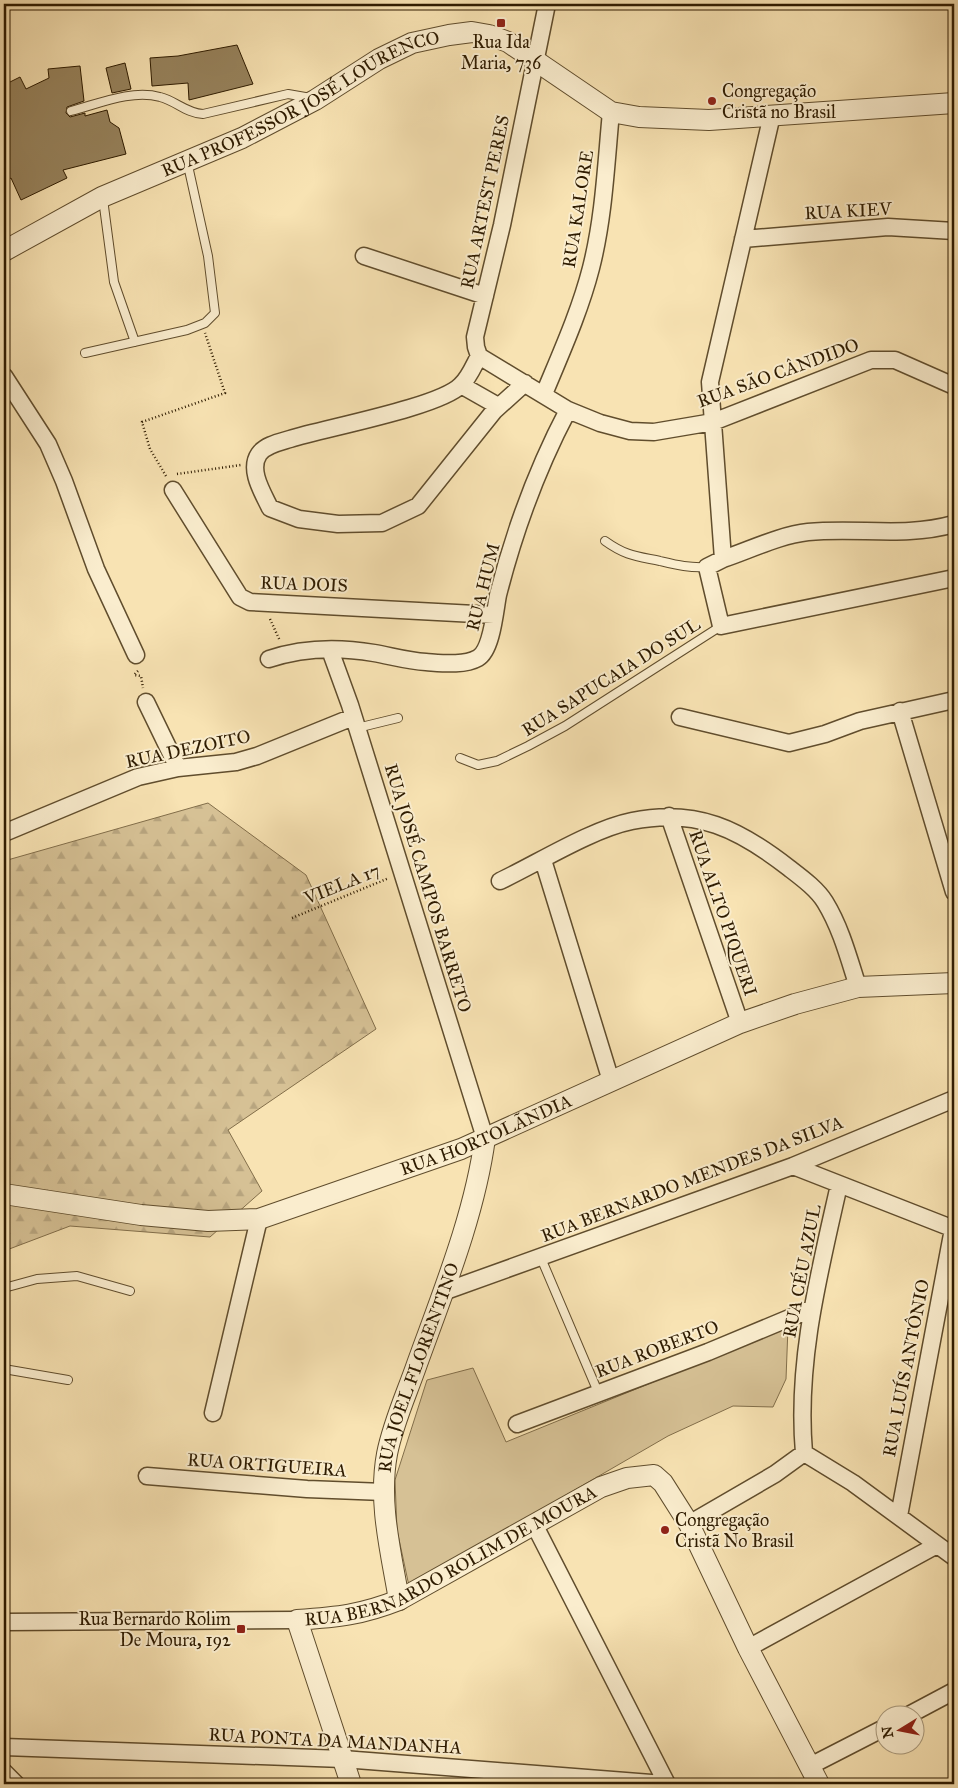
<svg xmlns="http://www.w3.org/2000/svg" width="958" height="1788" viewBox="0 0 958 1788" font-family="'IM FELL Great Primer',serif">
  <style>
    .forest { fill: url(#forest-firs); stroke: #826e4a }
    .green { fill: #d6c195; stroke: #826e4a }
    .building { fill: #97835d; stroke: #2e1b00 }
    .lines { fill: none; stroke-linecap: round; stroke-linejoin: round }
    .service-casing { stroke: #604d2d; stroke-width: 10 }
    .minor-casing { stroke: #604d2d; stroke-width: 19 }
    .tertiary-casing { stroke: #604d2d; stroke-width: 22 }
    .path { stroke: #2e1b00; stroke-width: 2.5; stroke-dasharray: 1 2.5; stroke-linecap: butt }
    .service { stroke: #faedce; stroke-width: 8 }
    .minor { stroke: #faedce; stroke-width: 16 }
    .tertiary { stroke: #faedce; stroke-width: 20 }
    .poi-dot { fill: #8f2418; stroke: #faedce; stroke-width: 2 }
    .labels { text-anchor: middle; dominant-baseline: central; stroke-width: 4; stroke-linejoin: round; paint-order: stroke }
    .poi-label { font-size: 18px; fill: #2e1b00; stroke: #faedce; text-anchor: start }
    .street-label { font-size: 18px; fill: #2e1b00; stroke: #faedce }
  </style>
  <defs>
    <pattern id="forest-firs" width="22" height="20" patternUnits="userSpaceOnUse" patternTransform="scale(1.25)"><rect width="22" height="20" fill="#d6c195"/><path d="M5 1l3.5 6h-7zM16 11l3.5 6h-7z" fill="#b8a57f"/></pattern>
  </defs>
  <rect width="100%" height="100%" fill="#f8e3b3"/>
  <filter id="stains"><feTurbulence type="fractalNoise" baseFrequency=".004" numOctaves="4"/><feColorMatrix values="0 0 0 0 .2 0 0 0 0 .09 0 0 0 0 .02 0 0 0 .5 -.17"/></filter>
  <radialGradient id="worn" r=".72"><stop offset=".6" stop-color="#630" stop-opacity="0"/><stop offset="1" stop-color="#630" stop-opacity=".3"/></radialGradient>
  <path class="forest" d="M208 803 306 875 376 1029 228 1130 262 1191 210 1237 70 1226 4 1251V861Z"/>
  <path class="green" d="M788 1327 786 1379 773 1407 733 1406 668 1436 409 1586 397 1530 395 1480 427 1380 473 1368 506 1442Z"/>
  <path class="building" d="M237 45 253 84 189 100 188 83 152 86 150 58 178 56Z
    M125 63 131 89 112 93 106 68Z
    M80 66 84 101 67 107 66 113 70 117 85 113V116L107 110 110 122 119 128 126 154 63 170 67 178 21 200 11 178 4 182V85L20 77 26 89 49 78 48 69Z"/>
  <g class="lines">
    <g class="service-casing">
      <path id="service" d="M71 111C98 104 132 89 160 97 176 101 186 113 203 114L288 94 311 98
        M103 199 114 282 135 342
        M85 353 187 330 205 323 215 313 208 256 187 161
        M605 541C626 556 636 556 660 561 677 565 689 568 707 567
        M357 728 398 718
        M460 758 478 765 497 761 528 746 565 726 721 626
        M541 1258 598 1392
        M4 1288 37 1279 77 1276 130 1291
        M4 1369 68 1380"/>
    </g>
    <g class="minor-casing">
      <path id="minor" d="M547 4 502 225 475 337 476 347 479 356 568 410 600 423 630 431 654 432 713 422 871 360H895L954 386
        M772 115 710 382 723 559 707 567 721 626 954 578
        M743 239 888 227 954 231
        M364 256 485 296
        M479 356C474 365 469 378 461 385 440 407 325 428 290 439 280 442 265 445 259 454 248 470 263 493 270 508L299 519 338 524 382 523 418 506 494 411 525 383
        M4 376 48 444 64 481 96 569 136 655
        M461 385 498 406
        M544 394C561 353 580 311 591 268 604 217 606 164 611 112
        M173 490 240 597 250 602 494 615
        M723 559C750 550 780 535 808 532 859 527 904 538 954 524
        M330 650 350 705 485 1138
        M269 659C302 648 339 647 374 653 391 656 408 661 426 662 441 663 464 666 478 658 492 650 495 610 498 595 514 532 538 467 568 410
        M146 702 178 768
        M900 711 954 892
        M680 717 789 743 825 734 860 721 954 700
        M669 816 740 1023
        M4 833 138 777 178 768 236 762 257 756 353 717
        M543 860 611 1081
        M500 881C538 863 592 829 632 821 697 808 739 829 789 868 802 878 817 889 825 902 841 928 849 959 858 987
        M793 1166 954 1229
        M443 1292 793 1166 954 1099
        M213 1413 259 1219
        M517 1424 708 1352 811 1309
        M804 1453C796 1362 819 1274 839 1185
        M804 1453 853 1483 954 1557
        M147 1476 307 1489 384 1492
        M899 1516 953 1229
        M534 1524 667 1784
        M689 1524 775 1474 804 1453
        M4 1622 297 1620
        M748 1648 937 1545
        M907 1716 954 1691
        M4 1747 343 1759 664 1784
        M810 1766 886 1727
        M4 1772 16 1784"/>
    </g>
    <g class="tertiary-casing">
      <g id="tertiary">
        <path id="s1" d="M4 251 102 197 242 138 315 100 379 59 412 43 449 35 472 32 489 35 508 42 611 112 639 117 709 120 954 103"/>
        <path id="s2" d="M4 1194 141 1215 208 1221 259 1219 461 1149 740 1023 795 1004 858 987 954 983"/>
        <path id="s3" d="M399 1600C391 1552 378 1503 387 1454 393 1423 407 1393 417 1364 443 1292 475 1214 485 1138"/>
        <path id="s4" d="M351 1784 297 1620C338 1617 361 1615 399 1600L601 1487 627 1478 654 1475 663 1483 689 1524 748 1648 819 1784"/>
      </g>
    </g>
    <path class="path" d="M177 474 241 465
      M166 476 150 449 142 422 225 393 205 333
      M270 619 280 641
      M138 671 134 675 141 676 143 688
      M292 918 389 878"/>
    <use href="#service" class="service"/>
    <use href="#minor" class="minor"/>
    <use href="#tertiary" class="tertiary"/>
  </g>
  <g class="poi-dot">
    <rect x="496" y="18" width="10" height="10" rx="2.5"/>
    <circle cx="712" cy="101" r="5"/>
    <circle cx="665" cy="1530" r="5"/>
    <rect x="236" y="1624" width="10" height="10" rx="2.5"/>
  </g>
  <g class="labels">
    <g class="poi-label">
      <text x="501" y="42" text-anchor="middle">Rua Ida<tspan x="501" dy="21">Maria, 736</tspan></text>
      <text x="722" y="91">Congregação<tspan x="722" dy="21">Cristã no Brasil</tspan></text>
      <text x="675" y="1520">Congregação<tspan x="675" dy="21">Cristã No Brasil</tspan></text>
      <text x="231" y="1619" text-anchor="end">Rua Bernardo Rolim<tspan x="231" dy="21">De Moura, 192</tspan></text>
    </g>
    <g class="street-label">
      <text stroke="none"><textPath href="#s1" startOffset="332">RUA PROFESSOR JOSÉ LOURENCO</textPath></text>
      <text transform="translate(485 202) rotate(-78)">RUA ARTEST PERES</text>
      <text transform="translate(578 209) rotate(-81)">RUA KALORE</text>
      <text transform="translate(848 211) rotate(-3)">RUA KIEV</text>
      <text transform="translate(778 373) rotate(-20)">RUA SÃO CÂNDIDO</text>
      <text transform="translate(304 584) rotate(2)">RUA DOIS</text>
      <text transform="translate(483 587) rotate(-76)">RUA HUM</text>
      <text transform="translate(611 677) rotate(-32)">RUA SAPUCAIA DO SUL</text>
      <text transform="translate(188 749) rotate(-12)">RUA DEZOITO</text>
      <text transform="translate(342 884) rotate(-22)">VIELA 17</text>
      <text transform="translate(428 888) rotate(73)">RUA JOSÉ CAMPOS BARRETO</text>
      <text transform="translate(723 913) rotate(71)">RUA ALTO PIQUERI</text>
      <text stroke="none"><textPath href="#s2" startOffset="499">RUA HORTOLÃNDIA</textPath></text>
      <text transform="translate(692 1179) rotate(-21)">RUA BERNARDO MENDES DA SILVA</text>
      <text transform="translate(802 1271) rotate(-79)">RUA CÉU AZUL</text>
      <text transform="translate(657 1349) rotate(-21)">RUA ROBERTO</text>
      <text stroke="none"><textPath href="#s3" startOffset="239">RUA JOEL FLORENTINO</textPath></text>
      <text transform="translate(906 1368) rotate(-79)">RUA LUÍS ANTÔNIO</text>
      <text transform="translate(267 1465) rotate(4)">RUA ORTIGUEIRA</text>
      <text stroke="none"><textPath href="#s4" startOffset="341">RUA BERNARDO ROLIM DE MOURA</textPath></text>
      <text transform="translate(335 1741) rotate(3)">RUA PONTA DA MANDANHA</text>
    </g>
  </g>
  <rect width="958" height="1788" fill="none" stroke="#f8e3b3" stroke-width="20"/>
  <rect x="5" y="5" width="948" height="1778" fill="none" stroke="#2e1b00" stroke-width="2.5"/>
  <rect x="10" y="10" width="938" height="1768" fill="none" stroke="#2e1b00"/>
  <g transform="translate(900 1730) rotate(260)"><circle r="24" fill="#faedce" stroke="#a8997c"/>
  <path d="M0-4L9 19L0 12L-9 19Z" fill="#8f2418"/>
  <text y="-8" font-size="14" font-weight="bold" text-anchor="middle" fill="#2e1b00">N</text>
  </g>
  <rect width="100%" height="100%" filter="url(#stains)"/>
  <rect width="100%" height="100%" fill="url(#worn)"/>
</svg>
